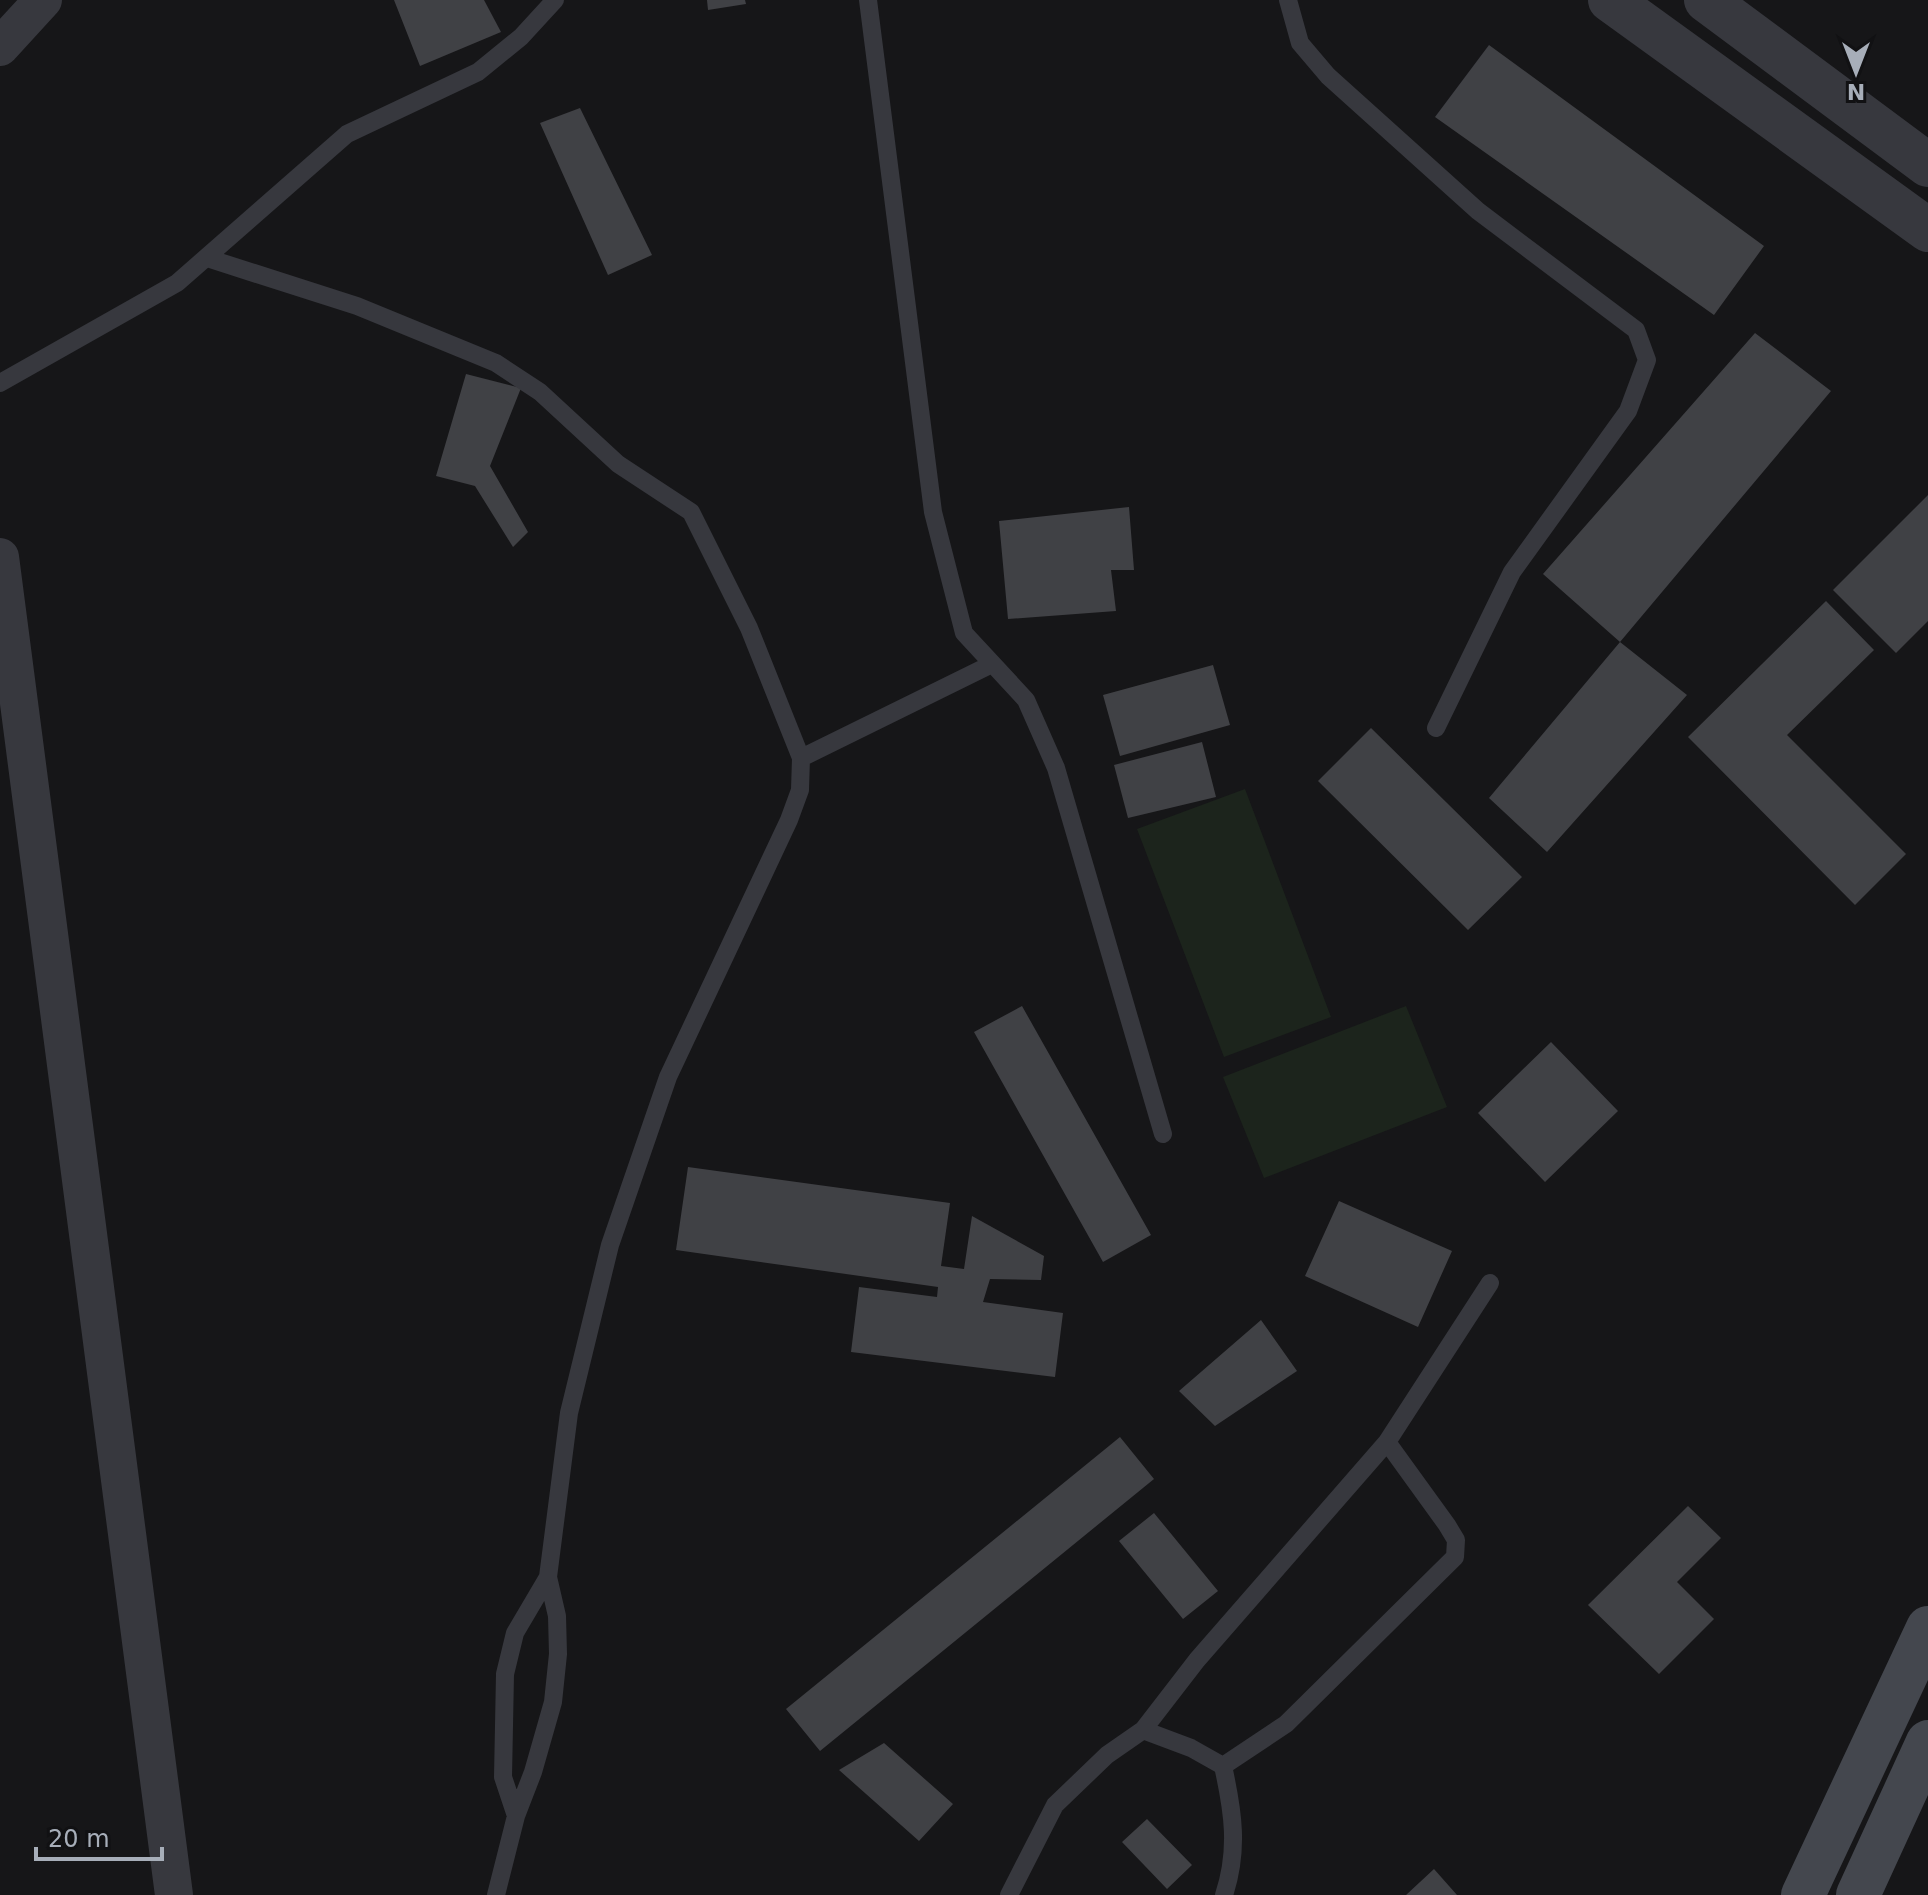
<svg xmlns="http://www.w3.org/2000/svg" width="1928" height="1895" viewBox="0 0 1928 1895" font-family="'DejaVu Sans',sans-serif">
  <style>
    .green { fill: #1c241c }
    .building { fill: #404145 }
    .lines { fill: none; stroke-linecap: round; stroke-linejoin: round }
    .service { stroke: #37383e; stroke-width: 18 }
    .minor { stroke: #37383e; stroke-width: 38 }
    .tertiary { stroke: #37383e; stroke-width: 44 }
    .secondary { stroke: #44474e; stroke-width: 44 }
  </style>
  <rect width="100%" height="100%" fill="#161618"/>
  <path class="green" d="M1245 789 1331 1017 1224 1057 1137 829Z
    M1406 1006 1447 1107 1264 1178 1223 1077Z"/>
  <path class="building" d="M394 0H484L501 32 420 66Z
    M707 0H745L746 4 708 10Z
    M1489 45 1764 246 1714 315 1435 117Z
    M580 108 652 255 608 275 540 123Z
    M1755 333 1831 391 1620 642 1543 574Z
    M466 374 521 388 490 466 528 532 513 547 475 486 436 476Z
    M1928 495V621L1896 653 1833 590Z
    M1129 507 1134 570H1111L1116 611 1008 619 999 521Z
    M1826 601 1874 650 1787 735 1906 854 1855 905 1688 737Z
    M1620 642 1687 695 1547 852 1489 798Z
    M1213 665 1230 725 1120 756 1103 695Z
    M1371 728 1522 877 1468 930 1318 781Z
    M1202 742 1216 797 1128 818 1114 765Z
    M1022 1006 1151 1235 1103 1262 974 1032Z
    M1551 1042 1618 1111 1545 1182 1478 1113Z
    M688 1167 950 1203 941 1266 964 1269 972 1216 1044 1256 1041 1280 990 1279 983 1302 1063 1313 1055 1377 851 1352 859 1287 937 1297 938 1287 676 1250Z
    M1339 1201 1452 1251 1418 1327 1305 1276Z
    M1261 1320 1297 1371 1215 1426 1179 1391Z
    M1120 1437 1154 1479 820 1751 786 1709Z
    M1688 1506 1721 1538 1677 1582 1714 1619 1659 1674 1588 1605Z
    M1154 1513 1218 1591 1183 1619 1119 1541Z
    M884 1743 953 1804 919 1841 839 1770Z
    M1147 1819 1192 1865 1167 1889 1122 1842Z
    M1434 1869 1457 1895H1406Z"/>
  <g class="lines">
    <path class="service" d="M868 0 933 512 964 633 1026 700 1056 768 1163 1134
      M1288 0 1300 43 1328 76 1478 211 1636 330 1647 360 1628 411 1512 572 1436 728
      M207 258 357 306 496 363 540 392 618 464 691 512 749 628 801 758 800 790 789 820 668 1077 610 1245 569 1413 548 1577 557 1616 558 1654 553 1702 533 1772 516 1816 496 1895
      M0 383 177 283 347 134 478 72 521 37 555 0
      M801 758 992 664
      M1143 1730 1191 1748 1223 1766C1233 1811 1239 1850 1224 1895
      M1223 1766 1286 1724 1455 1557 1456 1540 1447 1525 1387 1442
      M516 1816 503 1777 505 1674 515 1633 548 1577
      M1009 1895 1055 1805 1107 1755 1143 1730 1197 1660 1387 1442 1490 1283"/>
    <path class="minor" d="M0 47 43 0
      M0 557 174 1895"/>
    <path class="tertiary" d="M1610 0 1928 230
      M1706 0 1928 165"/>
    <path class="secondary" d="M1803 1895 1928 1628
      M1858 1895 1928 1742"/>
  </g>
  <g transform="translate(1856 72) rotate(180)" stroke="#111113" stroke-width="6" paint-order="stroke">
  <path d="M0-6L14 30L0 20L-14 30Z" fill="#a7aeb9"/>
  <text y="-12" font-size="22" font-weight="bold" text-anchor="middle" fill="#a7aeb9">N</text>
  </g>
  <path d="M36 1847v12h126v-12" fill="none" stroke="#a7aeb9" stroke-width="4"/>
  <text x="48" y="1847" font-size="24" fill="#a7aeb9" stroke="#111113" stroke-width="6" paint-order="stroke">20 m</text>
</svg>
